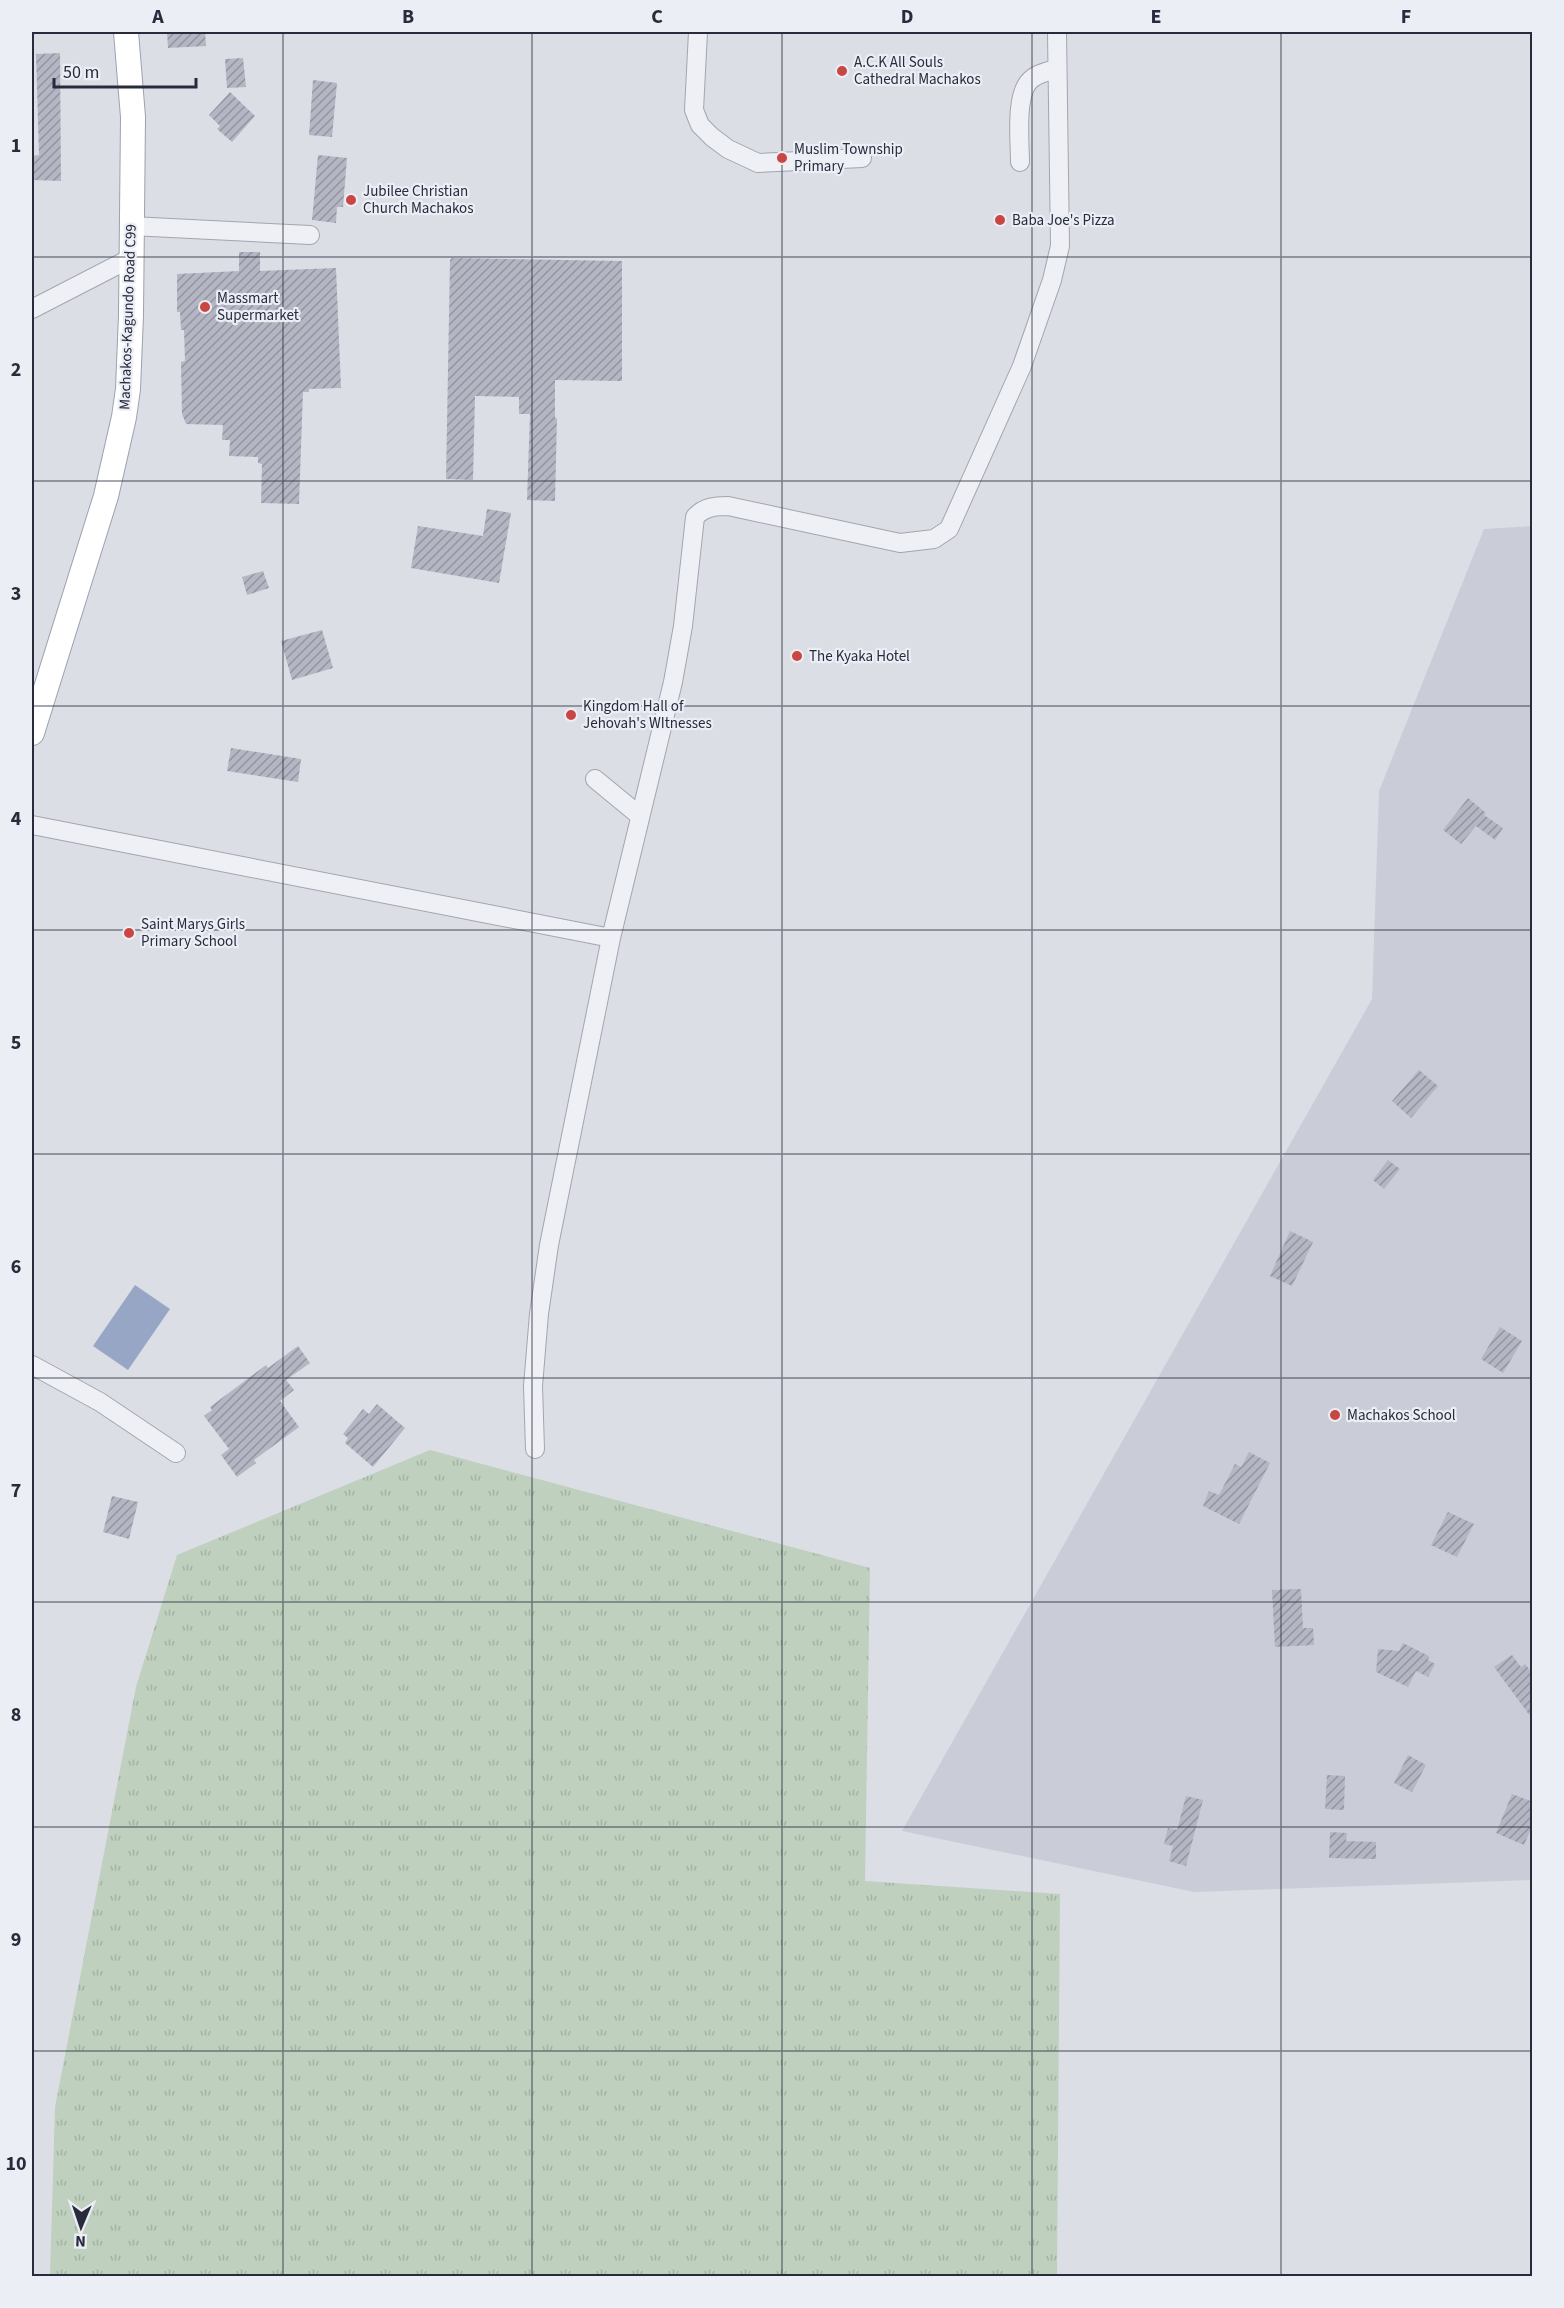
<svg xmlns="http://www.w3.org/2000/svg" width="1564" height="2308" viewBox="0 0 1564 2308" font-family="'Source Sans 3',sans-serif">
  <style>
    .built { fill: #cacdd8 }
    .grass { fill: url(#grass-tufts) }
    .water { fill: #98a6c6 }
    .building { fill: url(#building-hatch) }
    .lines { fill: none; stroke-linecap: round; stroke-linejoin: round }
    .minor-casing { stroke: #a2a5b0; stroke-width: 20 }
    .major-casing { stroke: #9ca1b1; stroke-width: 26 }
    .minor { stroke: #eff0f5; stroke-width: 18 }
    .major { stroke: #fff; stroke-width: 24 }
    .grid { fill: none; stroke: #272b3c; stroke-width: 1.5; stroke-opacity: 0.55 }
    .poi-dot { fill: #c94643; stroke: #ebeef4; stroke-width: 2 }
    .labels { text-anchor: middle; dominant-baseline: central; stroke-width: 4.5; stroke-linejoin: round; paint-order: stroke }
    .poi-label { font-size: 15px; fill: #272b3c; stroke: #ebeef4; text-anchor: start }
    .street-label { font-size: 15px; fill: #272b3c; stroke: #ebeef4 }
    .neatline { fill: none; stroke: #272b3c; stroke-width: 2 }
    .grid-label { font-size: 20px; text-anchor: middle; font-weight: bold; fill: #272b3c }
  </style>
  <defs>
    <pattern id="grass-tufts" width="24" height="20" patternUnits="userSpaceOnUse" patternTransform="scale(1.5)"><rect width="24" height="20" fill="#bfd0be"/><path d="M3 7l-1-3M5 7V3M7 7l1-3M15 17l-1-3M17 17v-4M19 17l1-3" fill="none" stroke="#a4b3a4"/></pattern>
    <pattern id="building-hatch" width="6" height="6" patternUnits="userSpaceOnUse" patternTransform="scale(1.5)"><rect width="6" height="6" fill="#b4b7c3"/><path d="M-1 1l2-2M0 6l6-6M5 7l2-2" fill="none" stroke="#9295a0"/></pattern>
  </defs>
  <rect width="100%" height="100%" fill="#dcdee6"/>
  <path class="built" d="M1532 526V1880L1194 1892 902 1831 1372 999 1379 791 1484 529Z"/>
  <path class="grass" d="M430 1450 870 1568 865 1881 1060 1894 1057 2276H50L55 2107 136 1687 177 1555Z"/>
  <path class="water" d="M135 1285 170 1309 128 1370 93 1346Z"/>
  <path class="building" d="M167 32H205L206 46 168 48Z
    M60 53 61 181 32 180V156L39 155 36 54Z
    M243 58 246 87 227 88 225 59Z
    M313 80 337 83 332 137 309 135Z
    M230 92 255 116 232 142 217 129 220 126 209 115Z
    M318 155 347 158 343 207H337L336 223 312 220Z
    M239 252H260V271L336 268 341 388 309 389V392H303L299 504 261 503 262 464 258 463V457L229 456 230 440H222L223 425 186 424 182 414 181 362 185 361 184 330H181L180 312H177V274L239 271Z
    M452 258 622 261V381L555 380V418H557L555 501 527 500 530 414H519V397L475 396 473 480 446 479 450 260Z
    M487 509 511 513 499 583 411 568 418 526 483 536Z
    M263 571 269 588 247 595 242 577Z
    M322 630 333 668 292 680 281 641Z
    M231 748 301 759 298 782 227 771Z
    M1468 798 1486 813 1484 815 1503 828 1495 840 1476 826 1461 844 1443 830Z
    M1419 1070 1438 1086 1411 1118 1392 1101Z
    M1388 1160 1400 1169 1384 1189 1373 1180Z
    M1290 1231 1313 1242 1292 1286 1270 1276Z
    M1500 1327 1522 1341 1503 1373 1481 1359Z
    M298 1346 310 1363 286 1380 294 1390 280 1401 299 1427 254 1460 256 1463 237 1477 221 1455 229 1449 204 1416 212 1410 210 1407 266 1365 268 1368Z
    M377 1404 405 1428 373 1467 345 1443 348 1438 343 1434 363 1409 369 1414Z
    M1249 1452 1270 1463 1239 1524 1203 1506 1209 1491 1219 1495 1235 1464 1241 1467Z
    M112 1496 138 1502 129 1539 103 1532Z
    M1448 1512 1474 1524 1457 1557 1431 1545Z
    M1301 1589 1303 1628H1313L1314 1645 1275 1647 1272 1590Z
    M1403 1643 1429 1656 1428 1660 1435 1664 1428 1677 1416 1671 1408 1687 1376 1672 1378 1649 1399 1651Z
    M1512 1655 1521 1667 1525 1664 1533 1674V1720L1494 1667Z
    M1408 1755 1426 1765 1412 1792 1394 1783Z
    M1327 1775 1345 1776 1344 1810 1325 1809Z
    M1512 1794 1533 1802V1824L1524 1845 1496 1833Z
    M1186 1796 1203 1800 1186 1866 1169 1861 1173 1846 1164 1844 1168 1828 1177 1830Z
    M1330 1832 1347 1833 1346 1841 1376 1842V1859L1329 1858Z"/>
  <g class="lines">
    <g class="minor-casing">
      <path id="minor" d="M698 32 694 110 700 125 712 137 728 149 758 163 862 158
        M1020 162C1020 141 1014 90 1033 78 1039 73 1049 71 1056 69
        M131 226 310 235
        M32 309 131 258
        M595 779 640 816
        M32 825 611 938
        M32 1365 100 1402 176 1453
        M535 1449 533 1386 539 1314 549 1245 611 938 673 682 683 626 695 517C704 507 715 506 728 506L900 543 934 539 949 529 1022 366 1052 280 1060 246 1057 32"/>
    </g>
    <g class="major-casing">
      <path id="major" d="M32 733 106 496 124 417 128 389 131 315 133 117 126 32"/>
    </g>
    <use href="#minor" class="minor"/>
    <use href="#major" class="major"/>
  </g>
  <path class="grid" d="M283 32V2276M532 32V2276M782 32V2276M1032 32V2276M1281 32V2276M32 257H1532M32 481H1532M32 706H1532M32 930H1532M32 1154H1532M32 1378H1532M32 1602H1532M32 1827H1532M32 2051H1532"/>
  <g class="poi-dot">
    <circle cx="842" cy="71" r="6"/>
    <circle cx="782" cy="158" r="6"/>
    <circle cx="351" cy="200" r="6"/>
    <circle cx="1000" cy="220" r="6"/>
    <circle cx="205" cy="307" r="6"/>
    <circle cx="797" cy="656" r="6"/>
    <circle cx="571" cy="715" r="6"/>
    <circle cx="129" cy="933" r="6"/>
    <circle cx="1335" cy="1415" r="6"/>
  </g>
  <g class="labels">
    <g class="poi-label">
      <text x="854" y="62">A.C.K All Souls<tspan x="854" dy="17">Cathedral Machakos</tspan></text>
      <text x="794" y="149">Muslim Township<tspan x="794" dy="17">Primary</tspan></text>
      <text x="363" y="191">Jubilee Christian<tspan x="363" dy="17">Church Machakos</tspan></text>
      <text x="1012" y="220">Baba Joe's Pizza</text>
      <text x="217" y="298">Massmart<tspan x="217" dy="17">Supermarket</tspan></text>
      <text x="809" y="656">The Kyaka Hotel</text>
      <text x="583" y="706">Kingdom Hall of<tspan x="583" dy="17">Jehovah's WItnesses</tspan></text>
      <text x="141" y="924">Saint Marys Girls<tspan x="141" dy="17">Primary School</tspan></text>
      <text x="1347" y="1415">Machakos School</text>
    </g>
    <g class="street-label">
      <text transform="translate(128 317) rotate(-88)">Machakos-Kagundo Road C99</text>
    </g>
  </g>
  <rect width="1564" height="2308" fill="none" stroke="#ebeef4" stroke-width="66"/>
  <g transform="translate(81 2227) rotate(182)" stroke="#ebeef4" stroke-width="4.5" paint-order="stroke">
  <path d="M0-4.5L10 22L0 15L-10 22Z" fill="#272b3c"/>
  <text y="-9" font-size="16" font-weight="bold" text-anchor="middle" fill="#272b3c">N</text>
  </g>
  <path d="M54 78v9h142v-9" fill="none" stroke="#272b3c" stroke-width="3"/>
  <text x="63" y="78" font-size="18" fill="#272b3c" stroke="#ebeef4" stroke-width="4.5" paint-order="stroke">50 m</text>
  <rect x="33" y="33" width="1498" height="2242" class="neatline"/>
  <g class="grid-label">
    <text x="158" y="23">A</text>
    <text x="408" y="23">B</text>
    <text x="657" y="23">C</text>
    <text x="907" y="23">D</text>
    <text x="1156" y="23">E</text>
    <text x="1406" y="23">F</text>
    <text x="16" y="152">1</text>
    <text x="16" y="376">2</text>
    <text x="16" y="600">3</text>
    <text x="16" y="825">4</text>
    <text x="16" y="1049">5</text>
    <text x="16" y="1273">6</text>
    <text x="16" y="1497">7</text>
    <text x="16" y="1721">8</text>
    <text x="16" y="1946">9</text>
    <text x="16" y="2170">10</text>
  </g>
</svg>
